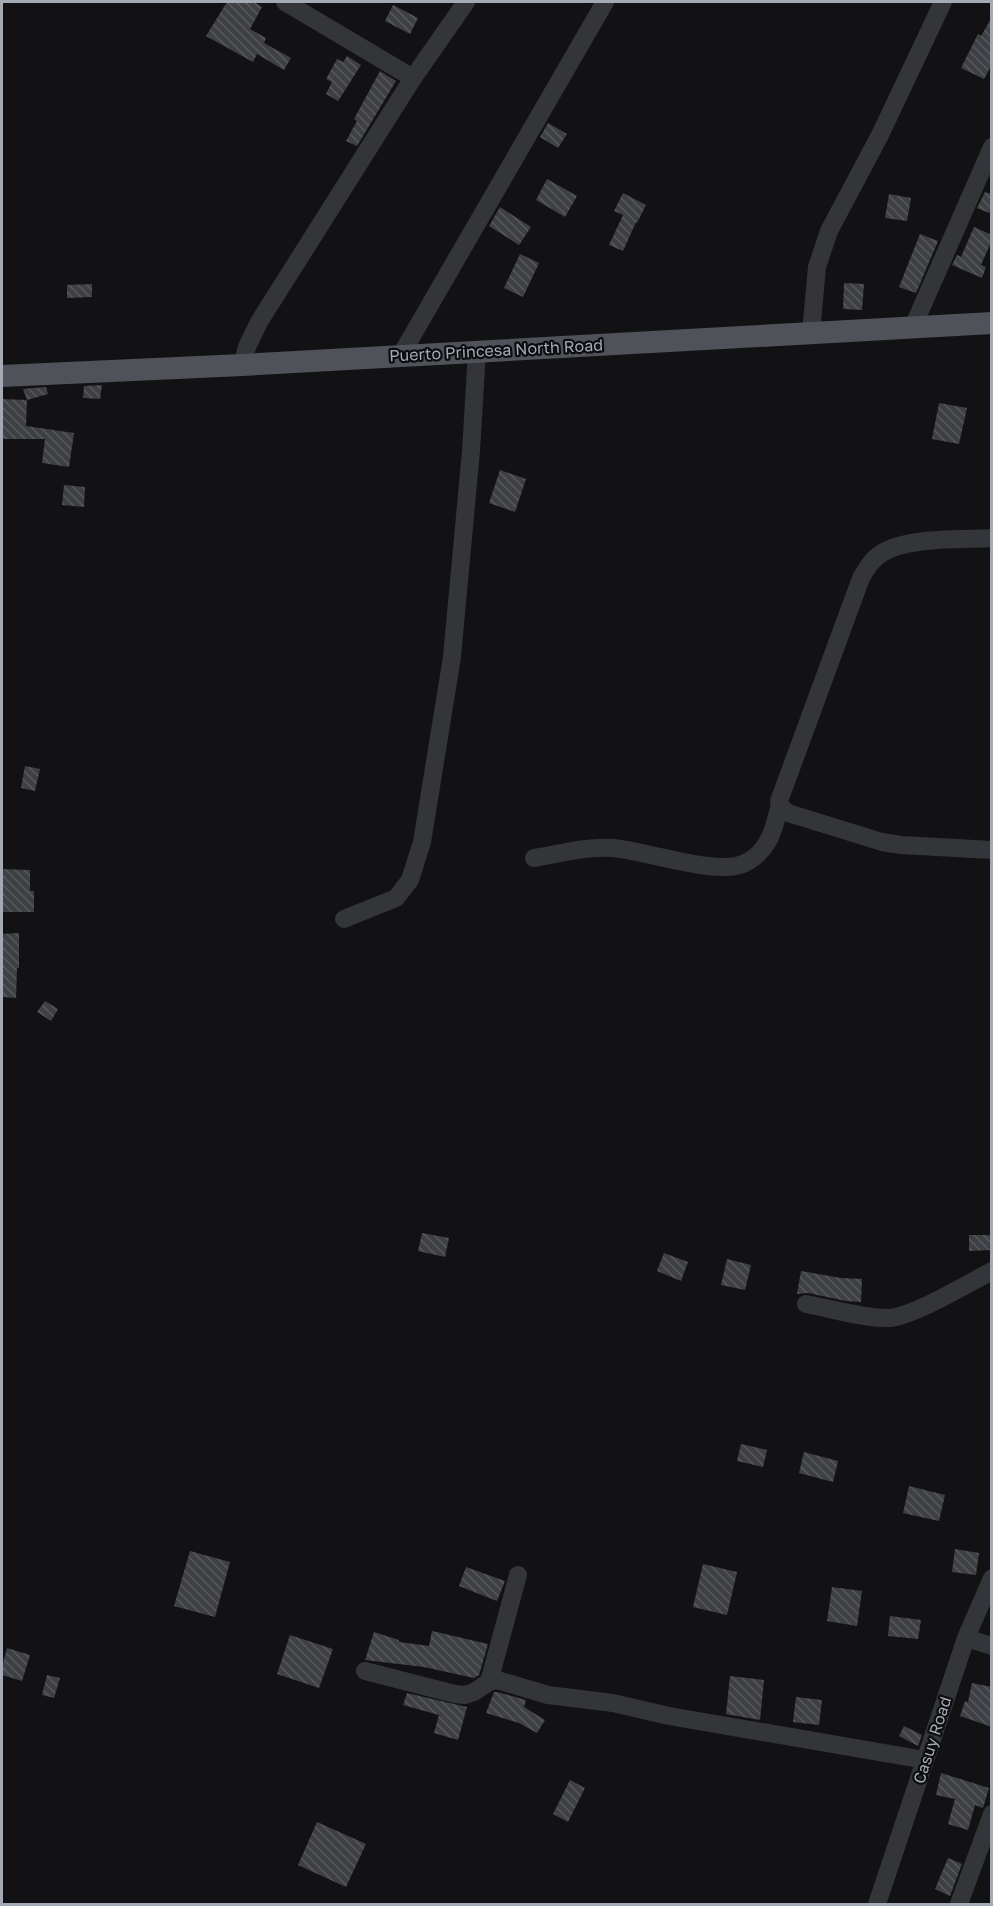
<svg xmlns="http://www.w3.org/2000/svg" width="993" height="1906" viewBox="0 0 993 1906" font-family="'Golos Text',sans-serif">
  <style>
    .building { fill: url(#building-back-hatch) }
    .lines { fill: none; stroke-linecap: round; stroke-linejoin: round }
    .minor { stroke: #333539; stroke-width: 18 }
    .major { stroke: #4f5258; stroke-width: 22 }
    .labels { text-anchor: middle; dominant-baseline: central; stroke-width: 4.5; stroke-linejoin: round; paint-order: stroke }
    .street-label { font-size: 16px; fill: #a3aab5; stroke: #0d0d0f }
  </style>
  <defs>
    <pattern id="building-back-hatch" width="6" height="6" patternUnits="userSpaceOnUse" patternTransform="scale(1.5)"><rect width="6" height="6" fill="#3e4044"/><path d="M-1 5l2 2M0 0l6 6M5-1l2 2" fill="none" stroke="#57595d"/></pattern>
  </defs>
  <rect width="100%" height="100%" fill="#121214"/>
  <path class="building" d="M227 2H254L262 7 250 29 266 38 264 43 291 58 284 70 257 54 253 62 206 36Z
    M393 5 418 18 410 34 385 21Z
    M992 17V64L984 79 961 68 978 34 981 36Z
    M347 56 361 65 338 101 326 94 332 82 326 79 337 59 343 62Z
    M380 71 396 81 357 146 346 141 357 121 354 119Z
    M548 123 567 134 558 148 540 137Z
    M547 179 577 196 565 217 536 200Z
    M985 192 992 194V206L989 213 977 208Z
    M623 193 646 205 637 223 636 222 623 251 609 245 623 215 614 211Z
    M889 194 911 198 907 221 885 218Z
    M500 207 531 227 519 245 489 226Z
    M974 227 992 235V240L981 265 986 267 982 278 952 265 957 255 961 257Z
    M920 234 938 241 916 293 899 287Z
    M520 254 539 263 523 297 504 288Z
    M844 283 864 284 862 310 843 309Z
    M92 284V297L67 298V285Z
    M102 385 100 399 83 398 84 386Z
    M46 387 48 394 27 400 23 389Z
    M2 399 27 400 26 426 74 433 69 467 42 463 45 439H2Z
    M939 403 967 408 959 444 932 439Z
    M500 470 526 479 515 512 489 503Z
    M64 485 85 487 84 507 62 505Z
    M25 766 40 769 35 791 21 788Z
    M2 869 30 870V891H34V912H2Z
    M19 933V968H17L16 998 2 997V934Z
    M45 1001 58 1009 51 1021 37 1012Z
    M422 1233 449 1238 445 1257 418 1251Z
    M969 1235H992V1250L969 1251Z
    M664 1253 688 1262 681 1281 657 1271Z
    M727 1259 751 1265 745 1290 721 1285Z
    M801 1271 841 1278 862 1279 861 1302 846 1301 808 1293 797 1294Z
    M741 1444 767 1450 763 1467 737 1461Z
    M804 1452 838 1461 833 1482 799 1473Z
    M909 1486 945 1495 939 1521 903 1513Z
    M955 1549 979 1553 976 1575 952 1572Z
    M190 1551 230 1562 215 1617 174 1606Z
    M703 1564 737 1572 727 1615 693 1607Z
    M466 1567 505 1581 497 1601 459 1586Z
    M832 1587 862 1591 857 1626 827 1621Z
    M890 1616 921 1620 918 1639 888 1636Z
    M432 1631 488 1644 479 1675 474 1678 424 1667 365 1660 374 1632 399 1640V1642L429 1646Z
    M290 1635 333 1649 319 1688 277 1674Z
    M7 1648 30 1655 22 1681 2 1675V1667Z
    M47 1675 60 1678 54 1698 42 1695Z
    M730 1676 764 1680 760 1720 726 1714Z
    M972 1683 992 1687V1727L960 1716 965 1701 968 1702Z
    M494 1692H497L526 1700 524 1707 545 1720 537 1733 519 1723 486 1713Z
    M407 1693 467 1707 458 1740 434 1733 439 1715 403 1705Z
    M796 1697 822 1700 819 1725 793 1722Z
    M904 1726 922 1735 918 1746 899 1736Z
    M941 1773 989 1788 983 1808 975 1805 968 1830 948 1824 955 1799 936 1795Z
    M570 1780 585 1788 568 1822 553 1814Z
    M317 1822 366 1844 346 1887 298 1865Z
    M948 1858 962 1864 950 1896 935 1889Z"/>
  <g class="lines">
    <path class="minor" d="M285 2 413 78
      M913 327 992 147
      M811 333 817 267 829 231 880 135 943 2
      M401 355 605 2
      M242 365 247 347 259 322 413 78 466 2
      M992 538C960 540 908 537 882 553 872 559 867 568 861 578L779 801 780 806 788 813 882 842 901 845 992 850
      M534 858C559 854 587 846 613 848 643 850 719 877 745 863 754 859 763 850 768 841 774 831 776 817 780 806
      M344 919 396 898 410 880 422 842 452 657 471 451 477 351
      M806 1304C828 1308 867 1319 889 1318 914 1316 967 1284 992 1271
      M966 1638 992 1646
      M365 1671 455 1694 465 1695 474 1692 489 1682 497 1680 548 1695 613 1703 669 1716 925 1760
      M489 1682 518 1575
      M877 1904 966 1638 992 1578
      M959 1904 992 1814"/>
    <path class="major" d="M2 376 242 365 992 323"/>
  </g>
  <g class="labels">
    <g class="street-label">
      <text transform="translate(496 350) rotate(-3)">Puerto Princesa North Road</text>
      <text transform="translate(932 1740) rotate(-72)">Casuy Road</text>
    </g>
  </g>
  <rect width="993" height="1906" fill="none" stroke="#a3aab5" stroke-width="6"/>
</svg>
